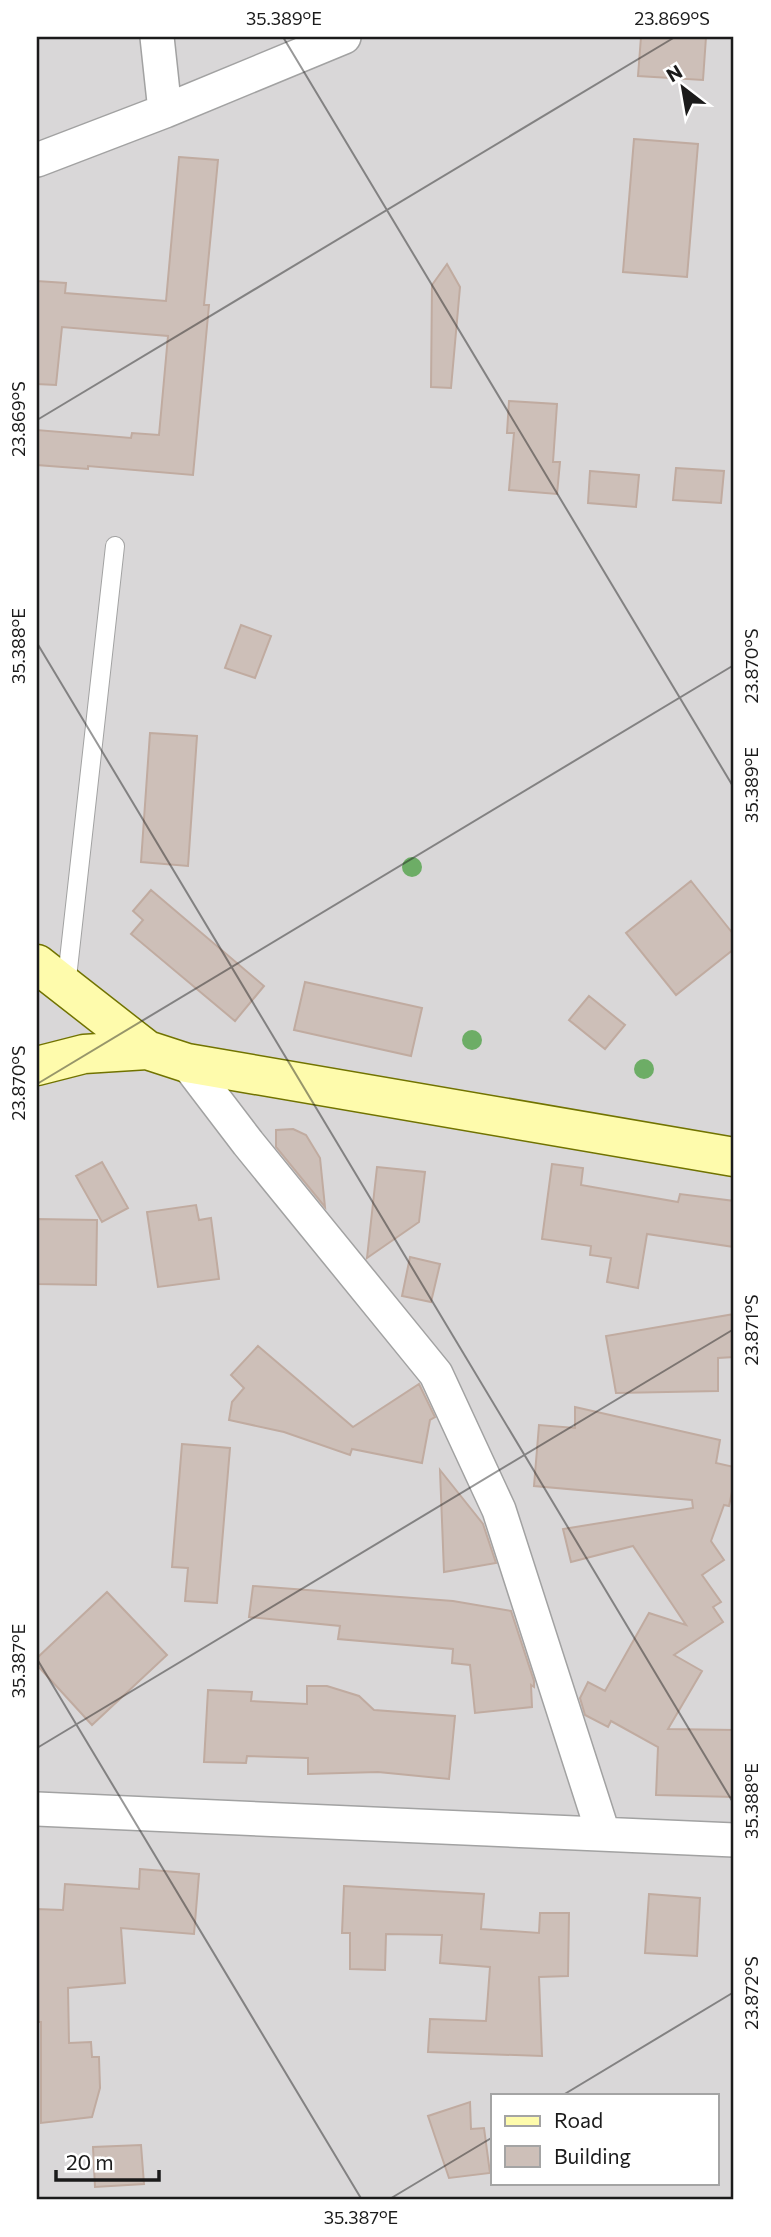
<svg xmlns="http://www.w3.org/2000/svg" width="771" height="2237" viewBox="0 0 771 2237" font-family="Commissioner,sans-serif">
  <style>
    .residential { fill: #d9d7d8; fill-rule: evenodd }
    .building { fill: #cdbfb8; stroke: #c0aba0; stroke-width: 2 }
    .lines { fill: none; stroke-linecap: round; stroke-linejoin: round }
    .service-casing { stroke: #a2a2a2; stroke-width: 20 }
    .minor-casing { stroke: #a2a2a2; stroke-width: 36 }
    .secondary-casing { stroke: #717300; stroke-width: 41 }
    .service { stroke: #fff; stroke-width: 18 }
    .minor { stroke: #fff; stroke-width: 33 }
    .secondary { stroke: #fefbac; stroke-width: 38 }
    .tree { fill: #6dad66 }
    .ticks { fill: none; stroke: #1b1b1b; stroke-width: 2; stroke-opacity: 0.45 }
    .neatline { fill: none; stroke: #1b1b1b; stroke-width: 2.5 }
    .ticks-label { font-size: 18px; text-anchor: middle; fill: #1b1b1b }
  </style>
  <rect width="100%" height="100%" fill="#ede7df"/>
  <path class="residential" d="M37 37H734V2200H37ZM493 2095H717V2183H493Z"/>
  <path class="building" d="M641 37H706L703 80 638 76Z
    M634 139 698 144 687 277 623 272Z
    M179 157 218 160 204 305H209L193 475 88 466V469L37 465V430L131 438 132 433 159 435 168 336 62 327 56 385 37 384V281L66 283 65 293 166 301Z
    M447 264 460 287 451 388 431 387 432 285Z
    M509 401 557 404 553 462H560L557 494 509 490 514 433H507Z
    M676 468 724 471 721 503 673 500Z
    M590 471 639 475 636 507 588 503Z
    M241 625 271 636 255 678 225 668Z
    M150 733 197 736 188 866 141 862Z
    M691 881 734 935V949L676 995 626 933Z
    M151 890 264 986 235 1021 131 934 143 920 133 911Z
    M305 982 422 1008 411 1056 294 1030Z
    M589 996 625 1025 605 1049 569 1020Z
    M293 1129 306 1135 320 1158 325 1207 276 1147V1130Z
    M102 1162 128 1208 102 1222 76 1176Z
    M552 1164 583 1168 581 1185 678 1202 680 1194 734 1201V1247L647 1234 638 1288 607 1282 611 1258 590 1255 591 1246 542 1239Z
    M377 1167 425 1172 419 1222 367 1258Z
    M196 1205 199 1220 211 1218 219 1279 158 1287 147 1212Z
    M37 1219 97 1220 96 1285 37 1284Z
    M410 1257 440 1264 431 1302 402 1296Z
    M734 1314V1357L718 1358V1391L616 1393 606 1336Z
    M258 1346 353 1427 419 1384 435 1417 430 1420 422 1463 352 1449 350 1455 284 1432 229 1420 232 1402 244 1388 231 1375Z
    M575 1407 720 1440 716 1463 734 1467V1482L729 1506 724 1505 711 1541 724 1560 702 1575 721 1602 713 1607 723 1622 674 1655 702 1671 668 1729 734 1730V1797L656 1795 658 1747 611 1721 608 1727 585 1715 580 1698 588 1682 605 1691 649 1613 686 1625 633 1546 571 1562 563 1529 693 1508 692 1500 534 1486 539 1425 575 1428Z
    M182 1444 230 1448 217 1603 185 1601 188 1568 172 1567Z
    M440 1470 483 1524 496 1563 444 1572Z
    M253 1586 453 1601 511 1611 534 1681V1687L531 1685 532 1707 475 1713 470 1665 452 1663 453 1649 338 1639 340 1626 249 1617Z
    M107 1592 167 1655 92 1725 37 1665V1658Z
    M307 1686H327L359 1696 374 1710 455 1716 449 1779 378 1772 308 1774V1758L247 1756 246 1763 204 1762 208 1690 252 1692 251 1701 307 1704Z
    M140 1869 199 1874 194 1934 121 1928 125 1983 68 1988 69 2043 91 2042 92 2057H99L100 2088 92 2117 41 2123V2022H38L37 1997V1909L63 1910 65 1884 139 1889Z
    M344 1886 484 1894 481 1929 539 1933 540 1913H569L568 1976 539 1977 542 2056 428 2052 430 2019 486 2021 490 1967 440 1963 442 1935 386 1934 385 1970 350 1969V1933H342Z
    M649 1894 700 1898 697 1956 645 1953Z
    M470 2102 471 2129 484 2128 490 2173 449 2178 428 2116Z
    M141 2145 144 2184 95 2187 93 2147Z"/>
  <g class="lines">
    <g class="service-casing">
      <path id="service" d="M66 987 115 546"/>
    </g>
    <g class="minor-casing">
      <path id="minor" d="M157 37 165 111
        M37 160 165 111 344 37
        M187 1063 248 1143 436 1374 499 1510 603 1833
        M37 1809 734 1840"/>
    </g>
    <g class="secondary-casing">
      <path id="secondary" d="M37 964 147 1050 187 1063 734 1157
        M37 1066 84 1054 147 1050"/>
    </g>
    <use href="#service" class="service"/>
    <use href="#minor" class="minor"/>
    <use href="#secondary" class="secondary"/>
  </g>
  <g class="tree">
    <circle cx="412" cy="867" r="10"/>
    <circle cx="472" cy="1040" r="10"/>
    <circle cx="644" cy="1069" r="10"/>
  </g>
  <path class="ticks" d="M283 37 734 788M37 420 675 37M37 643 734 1804M37 1084 734 665M37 1659 362 2200M37 1748 734 1329M563 2095 734 1992M388 2200 493 2137"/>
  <rect width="771" height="2237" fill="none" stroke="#ffffff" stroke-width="77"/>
  <rect x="491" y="2094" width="228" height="91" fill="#ffffff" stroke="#a4a4a4" stroke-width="2"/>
  <rect x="505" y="2116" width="35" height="10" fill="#fefbac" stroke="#a4a4a4" stroke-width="2"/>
  <text x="554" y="2128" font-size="21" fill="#1b1b1b">Road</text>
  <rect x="505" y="2146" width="35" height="21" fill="#cdbfb8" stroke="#a4a4a4" stroke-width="2"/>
  <text x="554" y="2164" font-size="21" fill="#1b1b1b">Building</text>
  <g transform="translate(683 88) rotate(329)" stroke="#ffffff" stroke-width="5" paint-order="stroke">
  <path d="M0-5L12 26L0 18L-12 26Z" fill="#1b1b1b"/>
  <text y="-10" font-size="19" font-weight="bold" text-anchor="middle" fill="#1b1b1b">N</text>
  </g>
  <path d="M56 2170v10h103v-10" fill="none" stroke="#1b1b1b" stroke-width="3.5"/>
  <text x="66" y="2170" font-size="21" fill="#1b1b1b" stroke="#ffffff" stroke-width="5" paint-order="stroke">20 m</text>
  <rect x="38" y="38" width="694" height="2160" class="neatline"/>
  <g class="ticks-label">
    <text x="284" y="25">35.389°E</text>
    <text x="672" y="25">23.869°S</text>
    <text transform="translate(19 419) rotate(-90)" y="6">23.869°S</text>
    <text transform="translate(19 646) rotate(-90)" y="6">35.388°E</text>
    <text transform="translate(752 666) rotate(-90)" y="6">23.870°S</text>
    <text transform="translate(752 785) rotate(-90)" y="6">35.389°E</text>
    <text transform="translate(19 1083) rotate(-90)" y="6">23.870°S</text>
    <text transform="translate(752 1330) rotate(-90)" y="6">23.871°S</text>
    <text transform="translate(19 1661) rotate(-90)" y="6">35.387°E</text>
    <text transform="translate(752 1801) rotate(-90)" y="6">35.388°E</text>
    <text transform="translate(752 1993) rotate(-90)" y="6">23.872°S</text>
    <text x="361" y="2224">35.387°E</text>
  </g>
</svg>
